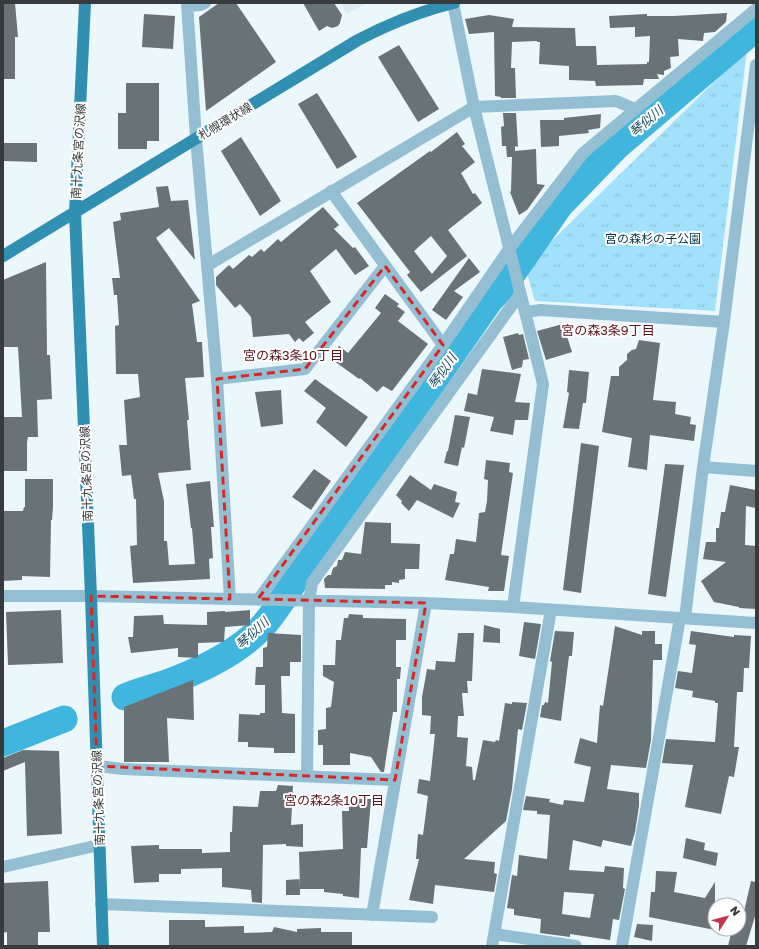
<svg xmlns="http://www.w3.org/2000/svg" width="759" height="949" viewBox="0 0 759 949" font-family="'Golos Text','Noto Sans JP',sans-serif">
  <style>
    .built { fill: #daedf5 }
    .grass { fill: url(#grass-tufts) }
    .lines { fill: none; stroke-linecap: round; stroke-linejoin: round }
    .river { stroke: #40b5de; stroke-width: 27 }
    .building { fill: #697276; fill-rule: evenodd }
    .minor { stroke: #94bfd2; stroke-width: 12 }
    .primary { stroke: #3190b1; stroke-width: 12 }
    .marked { fill: none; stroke: #d62828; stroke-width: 3; stroke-dasharray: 8 5; stroke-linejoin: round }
    .labels { text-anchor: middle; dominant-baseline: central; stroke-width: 4; stroke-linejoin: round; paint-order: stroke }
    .street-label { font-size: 12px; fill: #373b3d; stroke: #fff }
    .park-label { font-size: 12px; fill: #003647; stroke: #fff }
    .water-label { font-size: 13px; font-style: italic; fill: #1c4c5e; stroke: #fff }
    .neighbourhood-label { font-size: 13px; fill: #5a1520; stroke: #fff }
  </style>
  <defs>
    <pattern id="grass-tufts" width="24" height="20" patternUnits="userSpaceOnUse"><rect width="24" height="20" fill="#a2e1fb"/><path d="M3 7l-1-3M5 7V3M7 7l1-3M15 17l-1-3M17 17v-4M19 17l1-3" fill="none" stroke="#8cc2d8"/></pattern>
  </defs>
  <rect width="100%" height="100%" fill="#ecf7fc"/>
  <path class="built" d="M340 3H367L347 14Z"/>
  <path class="grass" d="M747 50 715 311 535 301 525 267Z"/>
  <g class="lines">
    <path class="river" d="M125 697C142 690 160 686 177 679 207 667 239 651 261 628 277 611 287 592 300 573L490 300 503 287 560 205 616 147 756 28
      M3 743 64 719"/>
  </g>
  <path class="building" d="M3 3H15L18 37H15V79H3Z
    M219 3H236L276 62 206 111 199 17Z
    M303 3H334L342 15 340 23 338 26 332 28 327 26 319 31Z
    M727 13 726 22 715 32 704 33 703 41 678 39 679 56 670 57 671 68 664 71V75L657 74 659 79H644L643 85 596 86 595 81 569 80V66L539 64 540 42H537V41L512 42 511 68H515L516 98H501V97L495 96 494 32 469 34 465 19 489 15 514 19 512 27 575 28 576 46H596L597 65 647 64V62H649L650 36 635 37V27L610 28 609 16 647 14V16H673Z
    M144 14 175 16 173 49 142 47Z
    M399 45 439 109 418 122 378 57Z
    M126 83H159V141H147V149H118V113H126Z
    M317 93 357 157 337 169 298 104Z
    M503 113H516L518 147 515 146V151L536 149 537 184 545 185 527 210 519 215 510 192 511 191 512 157H507L506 146H502L501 127 504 126Z
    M601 114 600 128 588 130 589 133 559 136V146L541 147 540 120H564V118Z
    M457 132 465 144 462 146 475 162 461 173 473 194 475 193 482 203 448 230 467 256 421 292 407 275 410 272 357 203 430 151 431 152ZM431 236 447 256 432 274 414 251Z
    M241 137 281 201 260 216 221 151Z
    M3 143H37V162L3 161Z
    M168 186 171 201 188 200 195 260 169 228 156 238 200 301 192 304 197 342H202L204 377 185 378 189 420H187L191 470 158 473 164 501V541H167L169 565 195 564 192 528H191L186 484 210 481 214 527H211L213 558 209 559 210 579 133 583 130 546 137 545 136 499H134L131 475 122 476 119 445H127L124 400 140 397 138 374H116L115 326 119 325 117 295H114L112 278H120L113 222 121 220 120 213 159 207 156 187Z
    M323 207 339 225 334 229 353 248 355 247 369 266 355 275 336 249 310 271 331 302 305 322 314 333 303 342 299 338 295 342 289 334 253 337 251 317 240 304 235 308 216 285V277L229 265 233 269 249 255 252 257 261 249 264 252 278 239 281 242Z
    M469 258 480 272 454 291 463 297 446 320 432 310Z
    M46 262 47 355H50L52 399 37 400 38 437H28L27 442V471H3V417H22L18 347H3V280Z
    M385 294 399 304 397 306 405 312 398 321 428 344 392 391 383 386 377 392 360 378 359 379 330 358 339 346 348 353 381 313 375 308Z
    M563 324 572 352 546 360 537 331Z
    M518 333 519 335 523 334 529 359 523 360 522 367 512 370 503 337Z
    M639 340 660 343 653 400 676 402 675 414 691 417 690 424 696 425 694 441 650 435 647 470 628 467 632 438 602 432 611 376H619V367L627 360V354L632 350 636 349Z
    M482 369 521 374 515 402 530 403 528 420H515L513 435 490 431 494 417 464 411 468 393 477 395Z
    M569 370 589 372 586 403H583L579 429 563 428 569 393 567 392Z
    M315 379 368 417 346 447 316 422 326 408 304 391Z
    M281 390 283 424 261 427 255 392Z
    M455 415 470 417 464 448 462 447 458 466 444 463 447 451H448Z
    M581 443 599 446 581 593 563 590Z
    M486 460 510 463 509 472 513 473 501 555 509 556 504 591H488L489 587 445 580 450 554H454L456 539 476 542 479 513 485 512 487 501 488 480 484 479Z
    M665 464 684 465 666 597 648 594Z
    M314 469 331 481 311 510 292 497Z
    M410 475 431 490 434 484 457 492 455 502 460 503 453 518 417 500 409 511 401 503 402 501 396 495Z
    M25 479H53V507L52 520H51L50 577 22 576V580L3 581V511H23L24 507H25Z
    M730 485 756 490V508L746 506 745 545 756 546V609L739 608V607L714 602 701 581 726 562 703 559 706 542H716V528H719L721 512H725Z
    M365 522 391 523V543L420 544 419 569H405V579L399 580V583L392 582V585H385V589L325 588 324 579 328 575H331L333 568 337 566 338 560H342L345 552 361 554Z
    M61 610 63 663 8 665 6 612Z
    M250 610V625L225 627 224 642 198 643V658L178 657V648L131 653 128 637H133L134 616 163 615 164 624 207 625V612L225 611V612Z
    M349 614 363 615V618L406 619V640H396V667H401L400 679H397V712H393L384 772H381L371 757 350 753V765H323V745H318V730L326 729V708L331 707 334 682 323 676V665H335L336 640H341L344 618H348Z
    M524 622 541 624 535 659 519 656Z
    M484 625 500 629V643L483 642Z
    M615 626 642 635V631H655V644H662V660H653L651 740 646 768 611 765 607 789 639 793V806L635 832 631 846 603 840 601 847 573 840 569 870 604 872 605 866 624 868 623 888 625 889 619 920 613 919 610 940 570 934V937L540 933 541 919 514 915V909L507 908 512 875 517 876 519 855 547 859 550 815 537 814V811L523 810 526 796 550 799 549 802 563 805 564 800 584 802 591 767 574 763 580 738 597 743 600 705 603 706ZM564 892 594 894 590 918 562 914Z
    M555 631 574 632 572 656H569L561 721 540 717 542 705H544L545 702 548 703 552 662 550 661Z
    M691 631 734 637V635L751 636 749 668H744L743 692H737L734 747H739L734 777 729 776 721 814 685 807 693 765 662 763 666 739 715 742 718 703H715V701L692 697 693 691 675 688 678 671 692 673 696 645 689 644Z
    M268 633 301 635V662H290V676H281L282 713 295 714V753H274V748L248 747V742H238L239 714 260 715V713H265V685H255L256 667H263V648L267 647Z
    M458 633H474L472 681H467L468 693H462L464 716H458L457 737 468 738 466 766 472 767 473 780H475L483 740 495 742 496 740 499 741 505 703 512 704V702L527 703 522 730 518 729 512 789 506 821 464 859 495 862 494 873 497 874 494 892 435 885 433 904 409 900 419 859H416L418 834 423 835 428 796 417 793 419 779 430 781 435 734H430L431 716 422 715V697L427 669 435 670 436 661 455 662Z
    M193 680 194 720 167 718 169 762H124V707Z
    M23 750 59 751 62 834 27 836 25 762 3 771V758Z
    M278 785 293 786 291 825 303 824V847L286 846V844L263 845 262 903 252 902 251 890 222 887V868L181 869V874H159V882L134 883 131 846 159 845V849H202V853L230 852V832H232L233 806 258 807 260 791H276Z
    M357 799H371L367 848H361L359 898 343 896V894L324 892V889H300L299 852 343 849 342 811H349V802L356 803Z
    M686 838 705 843 704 850 718 853 716 866 683 858Z
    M656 871 677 872 674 892 705 898 715 882V930L649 917 651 892H655Z
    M300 879V895H286V880Z
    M48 881 50 932H38V946H7V932L3 933V883Z
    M751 881 756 882V913L746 946H728L732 929H740Z
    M169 920H205V927L244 926V933L272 932 274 927 297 932V929L321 928V932H352V946H169Z
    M637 924 653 925 652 941 634 937Z"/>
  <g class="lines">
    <path class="minor" d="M187 3 196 138 217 379 230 599
      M453 3 474 107 543 384 513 607
      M187 6 201 5 205 3
      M331 191 443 345
      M208 265 474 107 616 101 635 109
      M525 312 541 310 724 322
      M217 379 305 369 385 266
      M703 467 756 471
      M3 596H91L426 603 513 607 756 623
      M258 600 443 345 509 249 583 153 756 9
      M685 618 703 467 724 322 756 65
      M97 766 123 769 395 780
      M307 776 309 601 312 583 520 294
      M3 867 99 845
      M101 904 432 917
      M372 915 426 603
      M494 934 576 946
      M492 946 551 610
      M622 946 680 618"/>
    <path class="primary" d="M85 3 75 213 91 596 103 946
      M3 256 358 40C389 24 420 11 454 3"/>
  </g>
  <path class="marked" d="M385 266 443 345 258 599 426 603 395 780 97 766 91 596 230 599 217 379 305 369Z"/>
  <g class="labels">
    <g class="street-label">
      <text transform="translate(225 121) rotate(-31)">札幌環状線</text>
      <text transform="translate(78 151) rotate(-87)">南十九条宮の沢線</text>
      <text transform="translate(86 474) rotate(-92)">南十九条宮の沢線</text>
      <text transform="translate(98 798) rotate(-92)">南十九条宮の沢線</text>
    </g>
    <g class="park-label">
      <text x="653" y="238">宮の森杉の子公園</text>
    </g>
    <g class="water-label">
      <text transform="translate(646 121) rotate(-41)">琴似川</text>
      <text transform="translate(442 371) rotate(-55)">琴似川</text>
      <text transform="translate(252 633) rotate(-43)">琴似川</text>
    </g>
    <g class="neighbourhood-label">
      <text x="608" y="330">宮の森3条9丁目</text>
      <text x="293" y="355">宮の森3条10丁目</text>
      <text x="334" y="800">宮の森2条10丁目</text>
    </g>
  </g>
  <rect width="759" height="949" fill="none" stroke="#373b3d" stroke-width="8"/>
  <g transform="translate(727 917) rotate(54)"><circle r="19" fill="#ffffff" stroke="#afb1b1"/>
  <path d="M0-3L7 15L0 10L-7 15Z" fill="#c4344d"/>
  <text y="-6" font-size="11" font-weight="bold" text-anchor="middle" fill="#373b3d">N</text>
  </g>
</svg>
